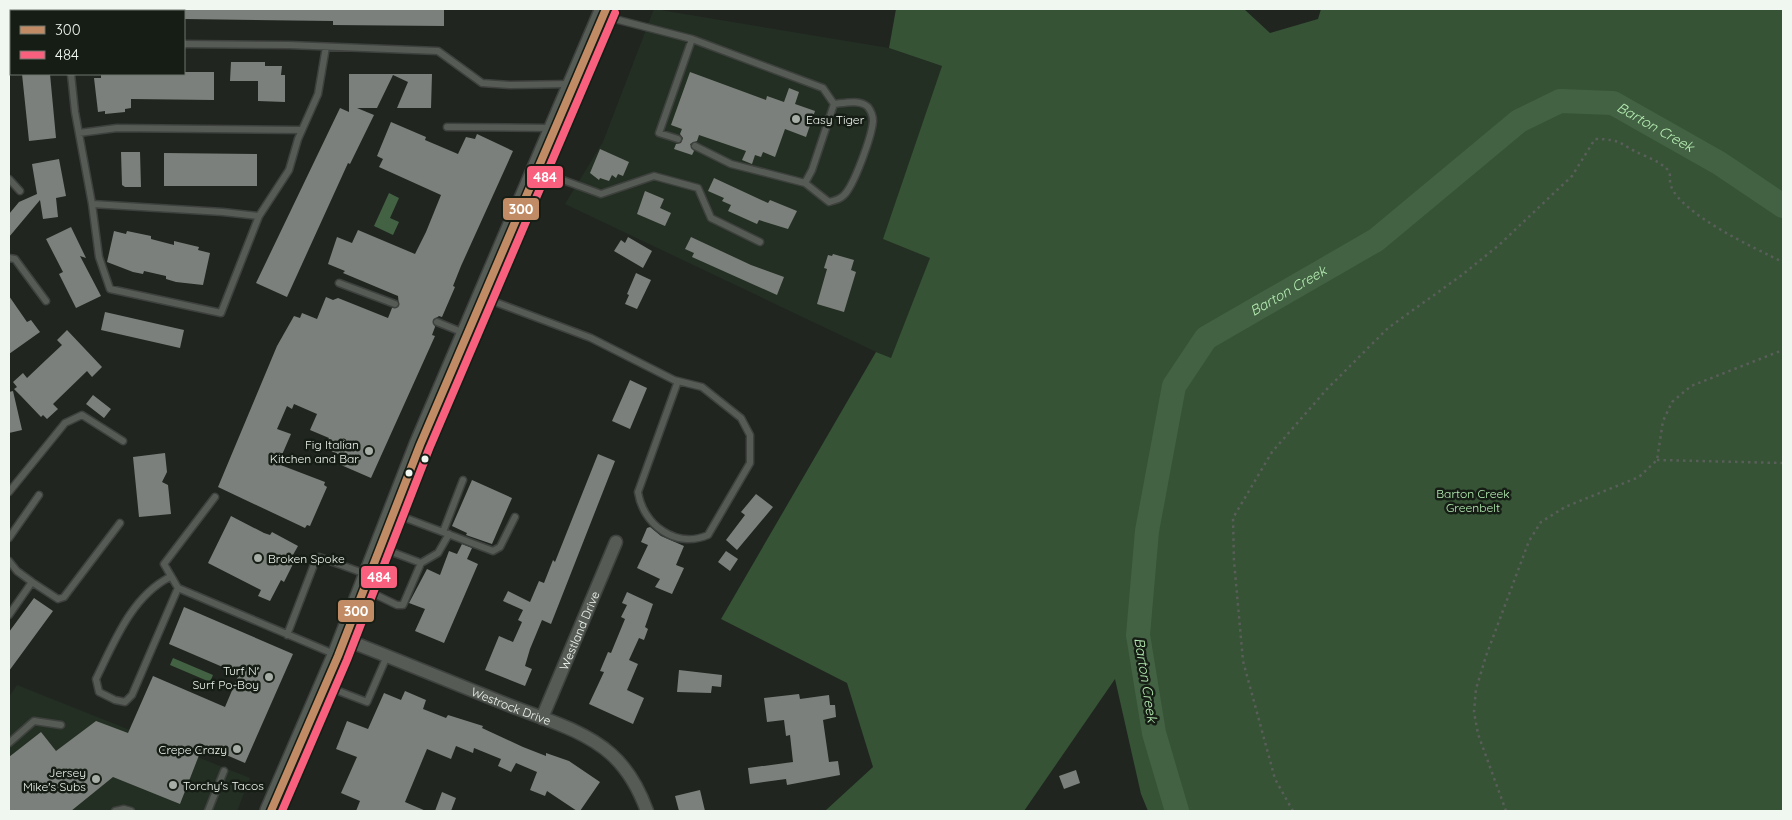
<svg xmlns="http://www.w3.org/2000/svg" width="1792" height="820" viewBox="0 0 1792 820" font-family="Quicksand,sans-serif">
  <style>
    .built { fill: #242f23 }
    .forest { fill: #365335 }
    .water { fill: #436243 }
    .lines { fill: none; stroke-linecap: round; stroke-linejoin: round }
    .river { stroke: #436243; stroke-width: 24 }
    .building { fill: #7c807c }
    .service-casing { stroke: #3e413e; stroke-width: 9 }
    .minor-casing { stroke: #3e413e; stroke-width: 15 }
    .primary-casing { stroke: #3e413e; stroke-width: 24 }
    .path { stroke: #5a5e5a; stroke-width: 2.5; stroke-dasharray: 2.5 4; stroke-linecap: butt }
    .service { stroke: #565b56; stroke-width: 6 }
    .minor { stroke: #565b56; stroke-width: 12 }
    .primary { stroke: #565c56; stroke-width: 21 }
    .bus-1-casing { stroke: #151d15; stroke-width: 11 }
    .bus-2-casing { stroke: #151d15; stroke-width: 11 }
    .bus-1 { stroke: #c18c65; stroke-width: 8 }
    .bus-2 { stroke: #f8607d; stroke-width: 8 }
    .poi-dot { fill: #a7ada7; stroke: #151d15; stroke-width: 2 }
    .bus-dot { fill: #f0f6f0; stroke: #151d15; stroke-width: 2 }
    .labels { text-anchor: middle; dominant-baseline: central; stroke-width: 5; stroke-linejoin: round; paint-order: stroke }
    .poi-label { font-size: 12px; fill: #f0f6f0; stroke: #151d15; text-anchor: end }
    .park-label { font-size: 12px; fill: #b9f0b6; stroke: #151d15 }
    .street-label { font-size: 12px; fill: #f0f6f0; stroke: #151d15 }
    .water-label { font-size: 14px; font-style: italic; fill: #b7eeb4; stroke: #151d15 }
    .line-badge { stroke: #151d15; stroke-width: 2 }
    .badge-label { font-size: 14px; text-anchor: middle; font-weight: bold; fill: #fff }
  </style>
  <rect width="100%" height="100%" fill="#202520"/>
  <path class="built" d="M654 9 889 48 942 66 884 238 931 257 891 359 565 204 603 142Z
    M17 685 250 778 237 811H9V697Z"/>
  <path class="forest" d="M896 9H1244L1270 33 1318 19 1321 9H1783V811H1148L1141 794 1115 679 1024 811H825L873 767 847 683 721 619 876 352 891 358 930 258 883 239 942 66 889 48Z"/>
  <path class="water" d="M389 193 399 198 390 218 399 222 393 235 374 226Z
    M173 658 213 675 210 682 170 665Z"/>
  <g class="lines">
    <path class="river" id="s1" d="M1177 811 1154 733 1138 635 1147 531 1174 386 1206 338 1376 240 1519 121 1560 101 1613 103 1719 163 1783 206"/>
  </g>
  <path class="building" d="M170 9H444V26L333 25V21L184 19V11H170Z
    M231 62H265V66H282L281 75H285V102L258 101V81H230Z
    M184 72H214V100L131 99V108L125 109V112L105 114V111L98 112 94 78H101V74Z
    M690 72 766 100 767 96 784 102 789 88 799 92 795 104 815 111 806 137 785 129 775 157 763 152 761 157 755 155 752 164 742 160 746 151 699 135 697 141 690 144 694 151 692 155 674 149 676 144 681 143 683 138 680 134 682 129 671 125Z
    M22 74H50L56 138 29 141Z
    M349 74H432L431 108H397L408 82 393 75 377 108H357L374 115 350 164 348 163 287 297 256 283 340 108 349 112Z
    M391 122 426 137 425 140 458 154 466 137 475 139 477 134 513 151 461 266 453 286 455 287 442 317 439 316 433 320 435 327 432 335 435 336 371 478 341 465 342 463 338 461 340 455 324 448 329 438 310 430 317 414 294 404 292 409 287 406 277 429 291 434 278 464 325 482 324 485 327 487 310 526 307 525 305 528 218 487 277 346 294 316 300 318 302 313 317 319 326 297 333 300 338 298 388 318 392 308 399 306 398 296 343 273 345 271 328 264 337 237 352 243 358 230 415 254 426 232 441 195 379 167 383 159 377 156Z
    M600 149 629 162 623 176 618 174 616 178 612 175 609 181 600 178 599 180 590 173Z
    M121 152H140L141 187H125L122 185Z
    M164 153 257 154V186H164Z
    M59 159 66 196 56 198 58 217 43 219 40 200 9 237V214L19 202 37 194 32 164Z
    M714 178 768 203 770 200 797 211 788 229 759 220 757 224 728 211 731 205 722 201 724 198 708 191Z
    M645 191 664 199 660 208 671 213 665 226 637 214Z
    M71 227 86 258 80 256 101 296 76 308 59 274 63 272 46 239Z
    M114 231 126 234 127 231 151 236V239L174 245V241L199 247 198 250 210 253 203 285 176 282 166 279V276L144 271 143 274 133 272 107 262Z
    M628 237 652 251 643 268 614 251 621 240 625 243Z
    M691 237 751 265 784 277 777 295 692 257 694 253 685 249Z
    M833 254 854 260 851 270 856 272 844 312 817 304 827 269 824 268 828 255 832 256Z
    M636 273 651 280 637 309 625 304 629 295 627 294Z
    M9 296 27 322 31 320 40 332 9 354Z
    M105 312 184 330 180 348 101 330Z
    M67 330 102 367 92 377 87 371 53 404 58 409 47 419 43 415 41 417 21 396 14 389 17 387 13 382 23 373 27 378 47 359 62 345 57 340Z
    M630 380 647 388 630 429 612 421Z
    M13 391 22 430 9 433V392Z
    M93 395 111 409 104 418 86 404Z
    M165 453 167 472 162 482 168 485 171 514 139 517 133 457Z
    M598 454 615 461 551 624 542 620 530 649 525 666 532 669 525 686 485 670 499 636 513 642 522 622 518 620 523 610 503 601 508 591 530 602 539 581 544 583 553 560 555 562Z
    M472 480 512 498 492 544 466 535 467 533 452 526Z
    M756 494 773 507 737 550 726 540 745 515 741 512Z
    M231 516 264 533 270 535 272 532 298 546 289 562 293 564 284 582 281 580 270 601 258 596 261 590 208 563Z
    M650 527 661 536 684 546 676 565 684 568 672 594 655 587 660 579 637 568 648 545 641 542 647 528Z
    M462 544 472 548 467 559 478 564 444 643 415 631 425 609 409 603 427 569 440 575 449 551 457 554Z
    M726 551 738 559 730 571 718 562Z
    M627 592 653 604 645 627 648 629 644 640 639 638 629 660 638 664 627 690 644 698 633 724 589 704 604 672 600 671 608 652 611 653 625 619 621 617 627 605 622 603Z
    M34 598 53 611 9 671V632Z
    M184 607 293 654 245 763 203 745 180 804 113 777 71 811H9V757L41 732 56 751 96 721 128 733 153 676 225 707 239 674 169 644Z
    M679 670 722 675 721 687 712 686 711 693 677 692Z
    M405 691 426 700 423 709 446 718 448 715 483 726 482 728 523 747 546 756V753L569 761 600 782 580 811H577L547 791 545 796 530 790 537 772 516 763 511 772 498 766 501 759 474 748 473 753 456 746 451 759 427 749 405 802 426 811H356L360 801 341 793 357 757 336 749 347 721 368 729 384 693 401 700Z
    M799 694 800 699 829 695 830 705H835L836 717 823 720 829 762 838 761 840 775 787 785 786 779 750 784 748 768 793 762 790 735 786 736 784 720 767 722 764 698Z
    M1076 770 1080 783 1064 789 1059 776Z
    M700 790 705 811H679L675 796Z
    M442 792 456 798 451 811H435Z"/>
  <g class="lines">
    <g class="service-casing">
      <path id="service" d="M607 17 692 39 823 88 834 104 812 170 805 183 731 164 695 146
        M184 44 289 45 438 51 482 83 510 85 570 84
        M71 74 75 112 92 204 99 257 110 289 221 313 259 216 289 170 298 139 318 94 326 47
        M447 127 551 128
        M79 133 117 128 302 130
        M678 139 659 133 692 39
        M541 172 601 194 654 176 698 188 711 218 760 242
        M9 179 20 191
        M805 183 829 202C833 201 840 199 843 196 854 187 872 135 873 121 873 117 871 111 868 107 860 99 844 103 834 104
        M92 204 223 212 259 216
        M9 258 15 259 46 301
        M339 283 395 304
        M487 299 591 338 674 380 702 387 741 418 750 435V463L708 535C676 549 643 525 638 492L678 381
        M437 322 464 333
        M9 492 65 423 82 415 123 441
        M215 497 164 564 178 588 334 654
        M395 514 493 551 500 547 515 517
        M443 532 463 480
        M9 538 39 495
        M384 549 421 563 438 553 449 534
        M9 561 17 571 32 582
        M170 577C132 596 114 642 96 679L99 692 115 700 125 702 132 695 178 588
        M366 590 397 605H403L421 563
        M9 615 32 582 58 599 64 597 120 523
        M287 635 315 562 319 557 366 574
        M328 687 367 702 387 656
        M9 743 34 721 61 725
        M115 811 124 809 131 811
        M208 811 224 771"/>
    </g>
    <g class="minor-casing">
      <g id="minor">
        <path id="s2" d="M344 639C400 661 456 684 511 706 544 719 584 730 611 754 629 770 639 789 647 811"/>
        <path id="s3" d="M542 718 616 542"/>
      </g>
    </g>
    <g class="primary-casing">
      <path id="primary" d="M271 811 338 656 420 445 606 9"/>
    </g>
    <path class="path" d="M1657 460 1783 463
      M1293 811 1275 779 1243 661 1234 561 1233 518 1272 452 1327 389 1388 328 1462 275 1499 245 1572 176 1595 139C1623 139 1620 145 1643 155 1654 160 1660 162 1669 171 1671 175 1669 182 1671 186 1681 214 1756 249 1783 262
      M1506 811 1478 734 1474 712 1476 689 1486 656 1529 541 1541 522 1565 507 1639 477 1657 460 1663 421 1672 402 1691 386 1783 350"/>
    <use href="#service" class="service"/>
    <use href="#minor" class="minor"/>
    <use href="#primary" class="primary"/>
    <g class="bus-1-casing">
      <path id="bus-1" d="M271 811 338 656 420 445 606 9"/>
    </g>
    <g class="bus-2-casing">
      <path id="bus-2" d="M282 811 347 660 429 449 615 13"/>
    </g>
    <use href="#bus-1" class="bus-1"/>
    <use href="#bus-2" class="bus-2"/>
  </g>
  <g class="poi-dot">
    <circle cx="796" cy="119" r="5"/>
    <circle cx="369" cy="451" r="5"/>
    <circle cx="258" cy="558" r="5"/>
    <circle cx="269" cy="677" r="5"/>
    <circle cx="237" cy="749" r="5"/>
    <circle cx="96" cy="779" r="5"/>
    <circle cx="173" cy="785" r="5"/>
  </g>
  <g class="bus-dot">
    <circle cx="425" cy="459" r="4.5"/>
    <circle cx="409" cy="473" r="4.5"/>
  </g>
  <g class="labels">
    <g class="poi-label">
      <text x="806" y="119" text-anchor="start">Easy Tiger</text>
      <text x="359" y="444">Fig Italian<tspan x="359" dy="14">Kitchen and Bar</tspan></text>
      <text x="268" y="558" text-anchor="start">Broken Spoke</text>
      <text x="259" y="670">Turf N'<tspan x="259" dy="14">Surf Po-Boy</tspan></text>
      <text x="227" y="749">Crepe Crazy</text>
      <text x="86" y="772">Jersey<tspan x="86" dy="14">Mike's Subs</tspan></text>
      <text x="183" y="785" text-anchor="start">Torchy's Tacos</text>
    </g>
    <g class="park-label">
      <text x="1473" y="493">Barton Creek<tspan x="1473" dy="14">Greenbelt</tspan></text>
    </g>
    <g class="street-label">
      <text stroke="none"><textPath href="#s3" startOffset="95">Westland Drive</textPath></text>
      <text stroke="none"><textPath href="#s2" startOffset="180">Westrock Drive</textPath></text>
    </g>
    <g class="water-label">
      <text stroke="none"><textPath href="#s1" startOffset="1020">Barton Creek</textPath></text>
      <text stroke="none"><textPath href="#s1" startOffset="585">Barton Creek</textPath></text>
      <text transform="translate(1146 680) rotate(81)">Barton Creek</text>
    </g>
  </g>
  <g class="line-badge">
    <rect x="526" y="165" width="38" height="24" rx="5" fill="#f8607d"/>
    <rect x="502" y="197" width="38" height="24" rx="5" fill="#c18c65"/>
    <rect x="360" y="565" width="38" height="24" rx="5" fill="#f8607d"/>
    <rect x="337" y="599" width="38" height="24" rx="5" fill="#c18c65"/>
  </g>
  <g class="badge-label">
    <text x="545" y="182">484</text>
    <text x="521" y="214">300</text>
    <text x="379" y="582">484</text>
    <text x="356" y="616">300</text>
  </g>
  <rect width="1792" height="820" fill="none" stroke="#f0f6f0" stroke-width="20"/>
  <rect x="10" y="10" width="175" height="65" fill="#151d15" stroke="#6d746d"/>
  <rect x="20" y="26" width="25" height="8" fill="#c18c65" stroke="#6d746d"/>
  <text x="55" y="35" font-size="15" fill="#f0f6f0">300</text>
  <rect x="20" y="51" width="25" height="8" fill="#f8607d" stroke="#6d746d"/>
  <text x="55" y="60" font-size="15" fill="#f0f6f0">484</text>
</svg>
